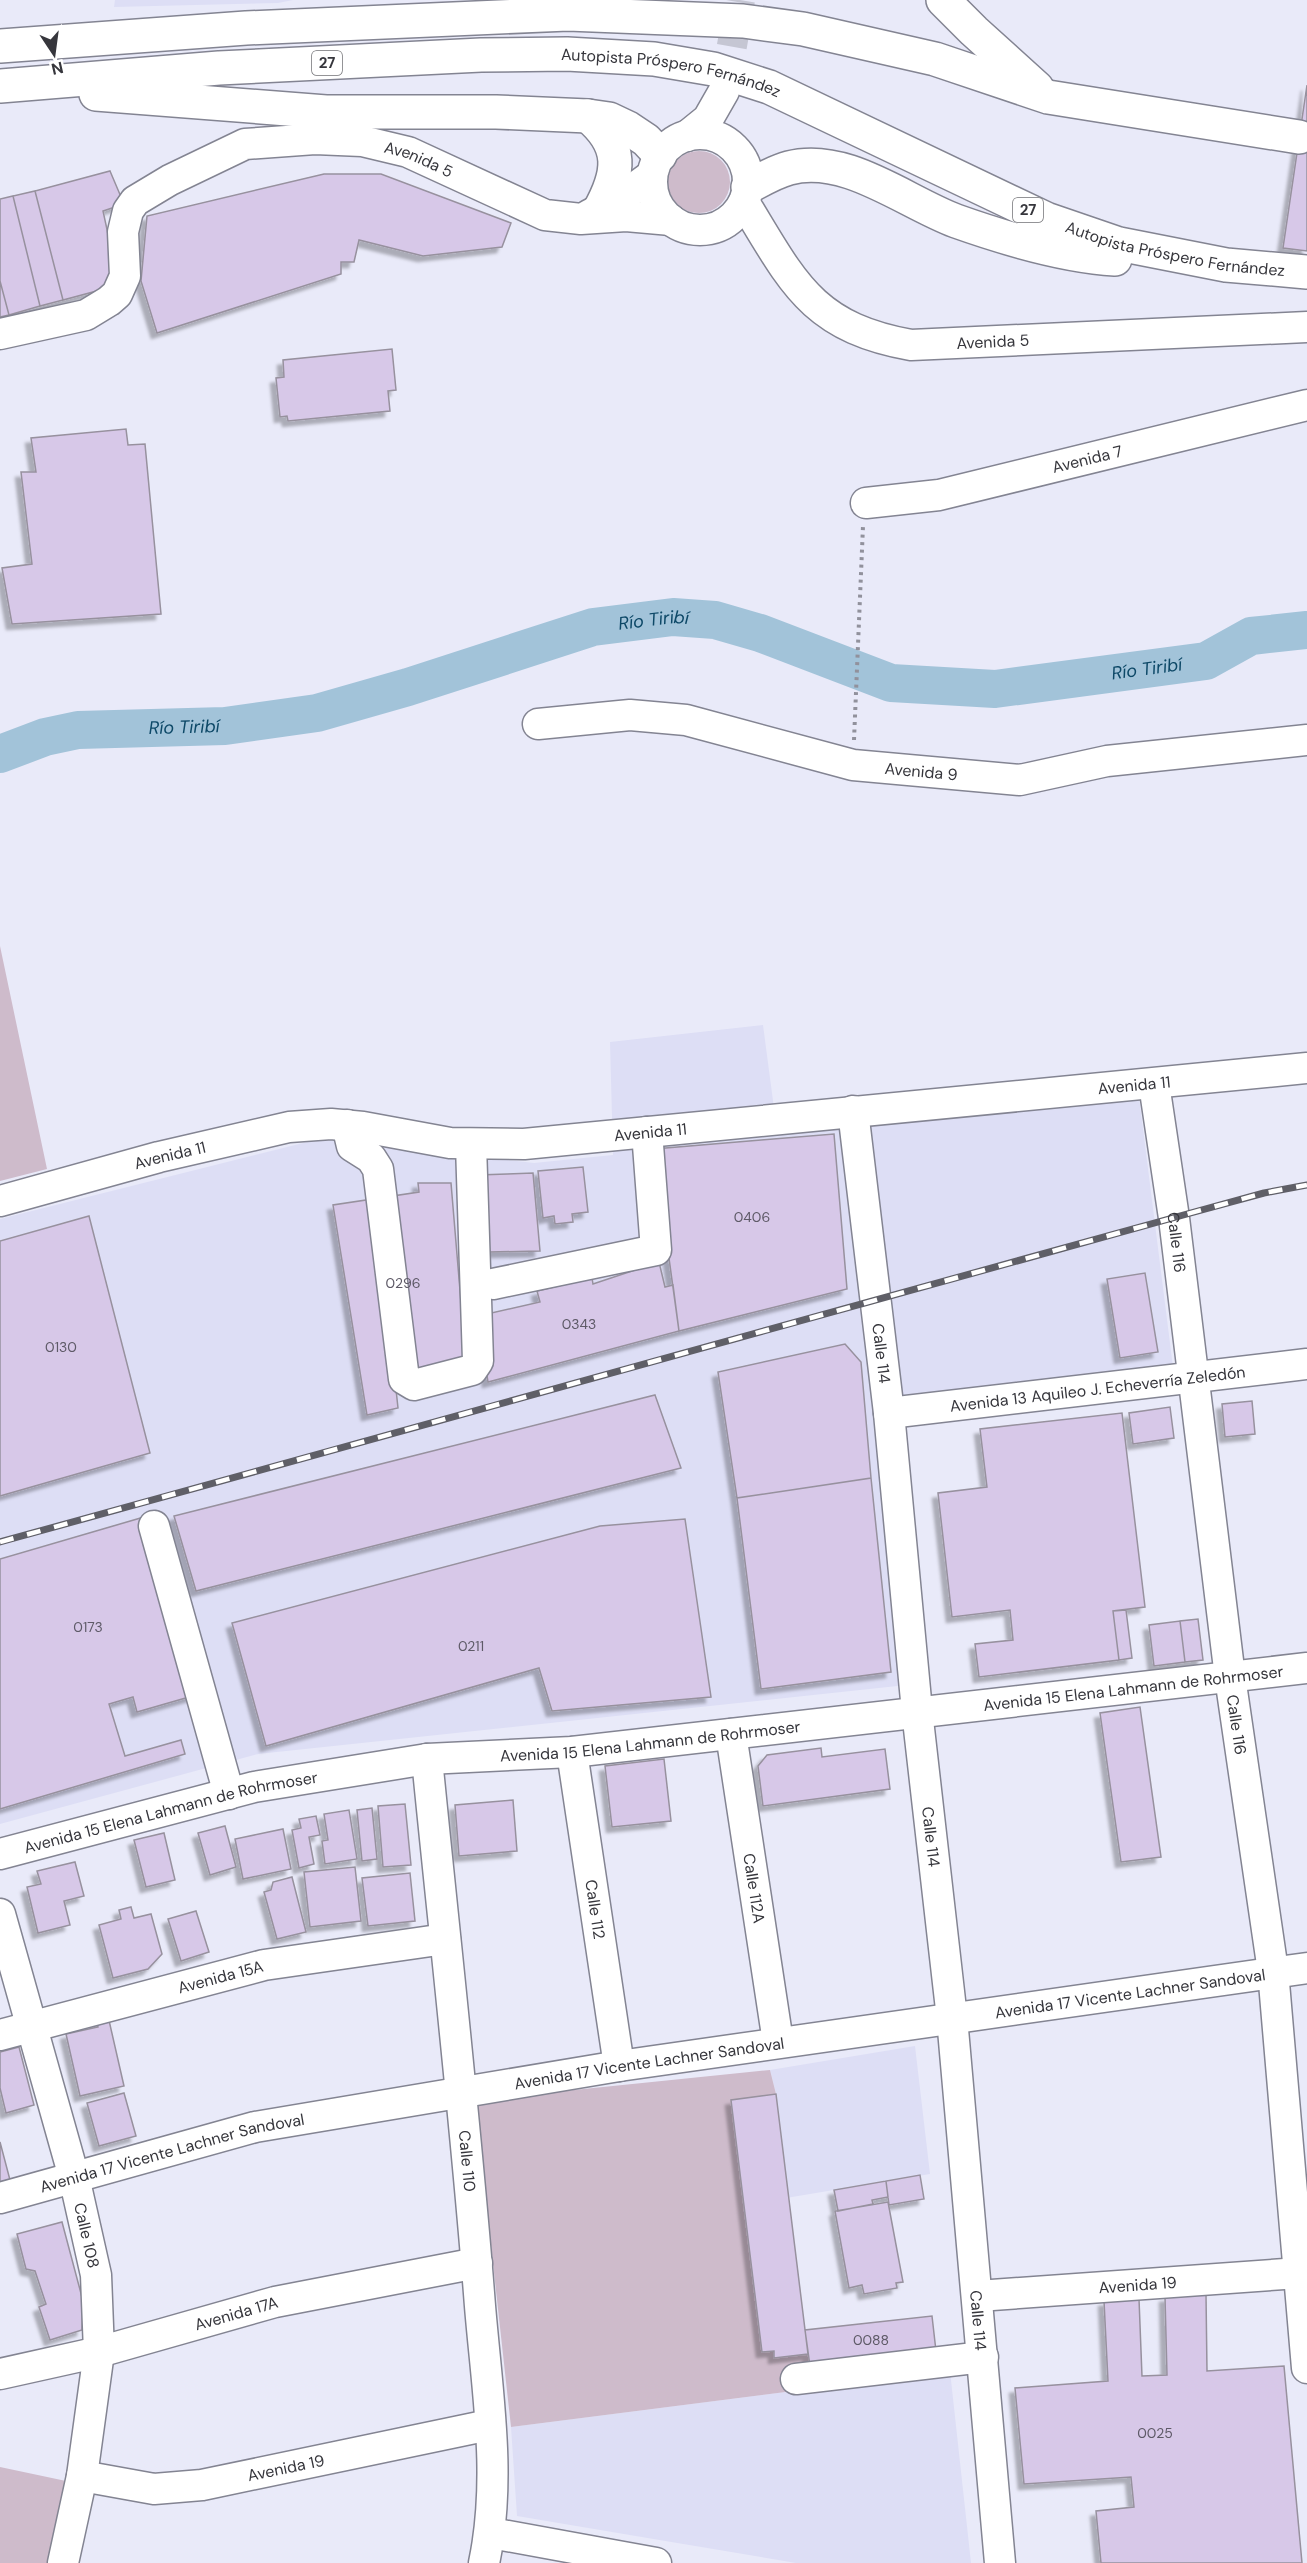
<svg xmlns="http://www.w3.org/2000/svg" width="1307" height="2563" viewBox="0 0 1307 2563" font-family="'DM Sans',sans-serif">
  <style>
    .built { fill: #dddef5 }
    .green { fill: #cebbcb }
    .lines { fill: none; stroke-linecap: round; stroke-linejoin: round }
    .river { stroke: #a2c3d9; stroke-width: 38 }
    .building { fill: #d7c8e8; stroke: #97919e; stroke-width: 1.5; filter: url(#shadow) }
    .minor-tunnel { stroke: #c5c6d3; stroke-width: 30; stroke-dasharray: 30 15; stroke-linecap: butt }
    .minor-casing { stroke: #838492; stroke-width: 33 }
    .highway-casing { stroke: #838492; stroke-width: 36 }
    .path { stroke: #91919c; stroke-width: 4; stroke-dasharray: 3 4.5; stroke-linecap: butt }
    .minor { stroke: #fff; stroke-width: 30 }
    .highway { stroke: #fff; stroke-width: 33 }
    .rail-casing { stroke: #5f5f67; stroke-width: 7 }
    .rail { stroke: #fff; stroke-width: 4.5; stroke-dasharray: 14; stroke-linecap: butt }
    .labels { text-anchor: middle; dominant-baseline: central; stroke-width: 5; stroke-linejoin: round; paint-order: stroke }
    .number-label { font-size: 14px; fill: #5e5a67 }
    .shield { fill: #fff; stroke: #727276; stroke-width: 1.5 }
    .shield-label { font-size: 15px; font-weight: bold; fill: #36363c }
    .street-label { font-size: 16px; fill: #36363c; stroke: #fff }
    .water-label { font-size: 18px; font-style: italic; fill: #0d4867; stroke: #fff }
  </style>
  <defs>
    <filter id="shadow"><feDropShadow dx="-5.5" dy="5.5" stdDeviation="1.5" flood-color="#0004"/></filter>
  </defs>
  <rect width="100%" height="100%" fill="#e9eaf9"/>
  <path class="built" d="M115 0H293L278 3 114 7Z
    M763 1025 777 1131 1139 1097 1173 1367 877 1398 916 1684 258 1754 0 1824V1219L319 1139 534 1163 613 1155 610 1042Z
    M915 2046 930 2174 786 2198 776 2094 770 2070Z
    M950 2371 971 2563H796L517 2516 511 2427Z"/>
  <path class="green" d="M668 182a31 31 0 1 1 62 0a31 31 0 1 1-62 0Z
    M0 946 47 1169 0 1181Z
    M770 2070 776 2094 786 2198 810 2365 950 2371 511 2427 475 2100Z
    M0 2467 66 2481 49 2563H0Z"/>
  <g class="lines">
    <path class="river" id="s1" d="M0 754 45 737 78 730 225 726 317 713 408 687 593 627 673 617 715 620 760 633 891 683 995 689 1206 661 1251 636 1307 630"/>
  </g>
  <path class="building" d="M1307 85V251L1283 248Z
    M110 171 124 204 103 211 119 285 63 300 35 191Z
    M324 174H381L511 223 502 247 423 256 359 240 354 262H341V274L157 333 141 281 147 216Z
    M35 191 63 300 40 306 13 196Z
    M13 196 40 306 9 315 0 281V199Z
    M0 281 9 315 0 317Z
    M392 349 396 390 388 391 390 411 288 421 287 416 280 417 276 378 284 377 283 360Z
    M126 429 128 445 145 444 161 614 12 624 2 568 32 564 21 472H36L31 438Z
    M834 1134 847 1289 679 1331 654 1149Z
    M583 1167 588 1212 572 1214 573 1222 555 1224 554 1216 543 1218 538 1171Z
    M533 1173 540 1251 489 1252 478 1175Z
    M418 1183H451L466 1362 395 1380 398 1408 367 1415 333 1205 419 1192Z
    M89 1216 150 1453 0 1496V1241Z
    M659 1262 665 1287 673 1285 679 1331 488 1382 478 1316 540 1302 537 1291 592 1278 593 1284Z
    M1145 1273 1158 1352 1120 1358 1107 1279Z
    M845 1344 861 1362 871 1478 737 1498 718 1372Z
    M655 1395 681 1468 196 1591 174 1516Z
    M1252 1401 1255 1434 1225 1437 1222 1404Z
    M1170 1407 1174 1438 1133 1444 1129 1413Z
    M1122 1413 1145 1607 1113 1611 1119 1660 979 1677 975 1644 1013 1640 1010 1610 952 1617 938 1493 987 1487 980 1429Z
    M871 1478 891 1672 761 1689 737 1498Z
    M144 1517 196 1695 137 1712 133 1697 109 1704 125 1756 181 1740 185 1754 0 1809V1559Z
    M685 1519 711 1697 552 1711 539 1668 266 1746 232 1623 600 1526Z
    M1126 1610 1132 1658 1119 1660 1113 1611Z
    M1198 1619 1203 1660 1185 1662 1180 1621Z
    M1180 1621 1185 1662 1154 1666 1149 1625Z
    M1140 1707 1161 1857 1121 1862 1100 1713Z
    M821 1748 822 1757 885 1749 890 1789 763 1806 758 1766 767 1755Z
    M664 1759 671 1821 612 1827 605 1766Z
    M513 1800 517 1851 459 1856 455 1805Z
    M405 1804 411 1865 383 1867 378 1806Z
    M372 1808 377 1859 362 1861 357 1810Z
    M349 1810 357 1859 325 1864 322 1841 328 1840 324 1814Z
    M316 1816 320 1835 309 1837 314 1864 299 1868 292 1830 301 1828 299 1819Z
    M225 1826 236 1867 210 1875 198 1833Z
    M283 1829 291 1869 243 1879 235 1839Z
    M164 1833 175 1880 146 1887 134 1840Z
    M75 1862 84 1896 64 1901 70 1925 38 1933 27 1887 41 1884 37 1871Z
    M355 1867 361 1921 310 1927 304 1872Z
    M410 1873 415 1921 368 1926 362 1878Z
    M292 1877 306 1932 277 1939 264 1892 271 1890 273 1882Z
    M131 1907 134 1918 151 1914 162 1954 148 1969 113 1978 99 1925 121 1919 119 1910Z
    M196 1911 209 1952 181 1961 168 1919Z
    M108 2016 124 2086 80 2096 66 2034 98 2027 96 2019Z
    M19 2047 34 2105 6 2113 0 2088V2052Z
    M124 2093 136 2136 99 2146 87 2103Z
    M776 2094 808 2354 774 2358V2351L762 2352 731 2100Z
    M0 2142 10 2180 0 2183Z
    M920 2175 924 2199 889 2205 886 2181Z
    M886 2181 888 2197 872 2200 873 2204 838 2211 834 2190Z
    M888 2202 903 2282 896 2283 897 2288 864 2294 862 2285 849 2288 835 2211Z
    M62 2222 83 2301 82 2330 50 2340 39 2307 46 2304 35 2271 26 2269 17 2234Z
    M1206 2294 1207 2371 1284 2366 1302 2563H1101L1096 2511 1134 2507 1131 2477 1024 2484 1015 2388 1108 2381 1104 2301 1139 2299 1142 2376 1167 2375 1165 2297Z
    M932 2316 936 2351 810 2366 805 2330Z"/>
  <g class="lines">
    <path class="minor-tunnel" d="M724 91 740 0"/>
    <g class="minor-casing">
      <g id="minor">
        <circle cx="700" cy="182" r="48"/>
        <path d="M687 136 708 119 724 91"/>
        <path id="s2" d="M744 202C793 282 811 327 911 345L1307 327"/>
        <path d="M589 215 618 200 652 175"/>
        <path id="s3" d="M0 334 86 315 109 301 117 294 125 276 123 232 128 211 135 201 170 180 245 144 315 139 362 141 408 152 545 215 581 219 626 216 671 220"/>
        <path id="s4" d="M866 503 939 495 1307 405"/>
        <path id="s5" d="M538 724 630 715 686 720 853 765 1020 780 1107 761 1307 740"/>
        <path id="s6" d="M1154 1084 1174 1218 1230 1677 1273 1971 1307 2368"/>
        <path id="s7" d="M853 1111 889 1413 917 1711 952 2018 1000 2563"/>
        <path d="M347 1125 352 1146 371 1158 378 1169 404 1379 414 1385 472 1370 478 1361 471 1145"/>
        <path id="s8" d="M0 1201 159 1157 289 1127 331 1124 363 1127 450 1143 524 1144 1307 1068"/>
        <path d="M493 1284 656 1250 647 1132"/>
        <path id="s9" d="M889 1413 1307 1364"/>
        <path d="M154 1526 229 1794"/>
        <path id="s10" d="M731 1734 778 2042"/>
        <path id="s11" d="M572 1752 619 2066"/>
        <path id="s12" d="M427 1759C445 1941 466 2123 480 2306 487 2391 502 2478 484 2563"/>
        <path id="s13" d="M0 1854 254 1787 427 1759 572 1752 1307 1668"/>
        <path id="s14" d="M0 1914 74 2177 96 2275 99 2352 82 2476 63 2563"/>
        <path id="s15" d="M0 2035 264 1965 445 1939"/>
        <path id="s16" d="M0 2198 255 2127 619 2066 1307 1968"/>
        <path id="s17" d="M978 2296 1299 2273"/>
        <path id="s18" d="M0 2374 99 2352 275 2302 477 2263"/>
        <path d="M796 2379 983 2357"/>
        <path id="s19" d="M82 2476 154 2489 202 2485 489 2425"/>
        <path d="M491 2533 656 2563"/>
      </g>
    </g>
    <g class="highway-casing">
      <g id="highway">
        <path d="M943 0 974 31 1037 88"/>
        <path d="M0 46 246 28 568 14 743 21 803 29 935 59 1048 97 1299 137"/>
        <path id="s20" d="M0 86 219 68 481 55 567 54 654 59 713 69 769 87 1046 219 1119 244 1226 265 1307 272"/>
        <path d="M96 94 326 112H496L588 116 609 119 628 128 646 140 660 155"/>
        <path d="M588 116C624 146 620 173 599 211"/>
        <path d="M748 187C761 180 774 172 789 168 846 153 905 202 956 221 1004 238 1064 256 1115 259"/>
      </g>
    </g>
    <path class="path" d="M854 740 863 526"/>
    <use href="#minor" class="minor"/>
    <use href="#highway" class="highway"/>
    <g class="rail-casing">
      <path id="rail" d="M0 1542 1187 1214 1264 1193 1307 1185"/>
    </g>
    <use href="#rail" class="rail"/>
  </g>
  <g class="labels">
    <g class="number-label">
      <text x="752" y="1217">0406</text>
      <text x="403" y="1283">0296</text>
      <text x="579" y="1324">0343</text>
      <text x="61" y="1347">0130</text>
      <text x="88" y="1627">0173</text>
      <text x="471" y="1646">0211</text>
      <text x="871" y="2340">0088</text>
      <text x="1155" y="2433">0025</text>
    </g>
    <g class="shield">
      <rect x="312" y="51" width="30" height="24" rx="4.5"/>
      <rect x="1013" y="198" width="30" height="24" rx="4.5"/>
    </g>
    <g class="shield-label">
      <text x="327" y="63">27</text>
      <text x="1028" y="210">27</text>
    </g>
    <g class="street-label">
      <text stroke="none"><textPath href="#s20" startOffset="674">Autopista Próspero Fernández</textPath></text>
      <text stroke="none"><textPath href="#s3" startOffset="524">Avenida 5</textPath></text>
      <text stroke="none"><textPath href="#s20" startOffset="1214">Autopista Próspero Fernández</textPath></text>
      <text stroke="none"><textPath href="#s2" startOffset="312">Avenida 5</textPath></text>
      <text stroke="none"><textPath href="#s4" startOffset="226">Avenida 7</textPath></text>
      <text stroke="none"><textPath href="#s5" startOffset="390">Avenida 9</textPath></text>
      <text stroke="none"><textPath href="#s8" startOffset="1148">Avenida 11</textPath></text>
      <text stroke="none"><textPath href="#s8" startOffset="662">Avenida 11</textPath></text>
      <text stroke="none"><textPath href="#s8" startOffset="176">Avenida 11</textPath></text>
      <text stroke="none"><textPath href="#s6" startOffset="160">Calle 116</textPath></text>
      <text stroke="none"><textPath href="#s7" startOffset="244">Calle 114</textPath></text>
      <text stroke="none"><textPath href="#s9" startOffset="210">Avenida 13 Aquileo J. Echeverría Zeledón</textPath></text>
      <text stroke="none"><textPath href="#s13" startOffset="1148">Avenida 15 Elena Lahmann de Rohrmoser</textPath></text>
      <text stroke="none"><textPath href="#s6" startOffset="646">Calle 116</textPath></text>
      <text stroke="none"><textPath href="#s13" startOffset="662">Avenida 15 Elena Lahmann de Rohrmoser</textPath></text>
      <text stroke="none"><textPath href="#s13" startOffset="176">Avenida 15 Elena Lahmann de Rohrmoser</textPath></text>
      <text stroke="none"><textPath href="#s7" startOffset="730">Calle 114</textPath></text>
      <text stroke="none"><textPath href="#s10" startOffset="156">Calle 112A</textPath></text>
      <text stroke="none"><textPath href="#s11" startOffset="159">Calle 112</textPath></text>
      <text stroke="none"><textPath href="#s15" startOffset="228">Avenida 15A</textPath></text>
      <text stroke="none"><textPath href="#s16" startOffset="1150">Avenida 17 Vicente Lachner Sandoval</textPath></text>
      <text stroke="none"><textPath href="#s16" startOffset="664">Avenida 17 Vicente Lachner Sandoval</textPath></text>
      <text stroke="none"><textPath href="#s16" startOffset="178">Avenida 17 Vicente Lachner Sandoval</textPath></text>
      <text stroke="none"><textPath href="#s12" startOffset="404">Calle 110</textPath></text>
      <text stroke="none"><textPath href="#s14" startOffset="333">Calle 108</textPath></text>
      <text stroke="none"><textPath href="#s17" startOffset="160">Avenida 19</textPath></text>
      <text stroke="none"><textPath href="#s18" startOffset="244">Avenida 17A</textPath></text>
      <text stroke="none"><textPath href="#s7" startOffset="1216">Calle 114</textPath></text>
      <text stroke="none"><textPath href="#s19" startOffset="207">Avenida 19</textPath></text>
    </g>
    <g class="water-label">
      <text stroke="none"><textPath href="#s1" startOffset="672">Río Tiribí</textPath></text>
      <text stroke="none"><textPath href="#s1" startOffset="1178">Río Tiribí</textPath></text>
      <text stroke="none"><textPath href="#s1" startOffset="188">Río Tiribí</textPath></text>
    </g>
  </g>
  <g transform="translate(54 54) rotate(167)" stroke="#ffffff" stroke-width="4.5" paint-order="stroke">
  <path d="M0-4.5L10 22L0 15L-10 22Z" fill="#36363c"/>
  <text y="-9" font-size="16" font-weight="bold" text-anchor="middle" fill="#36363c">N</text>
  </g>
</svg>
